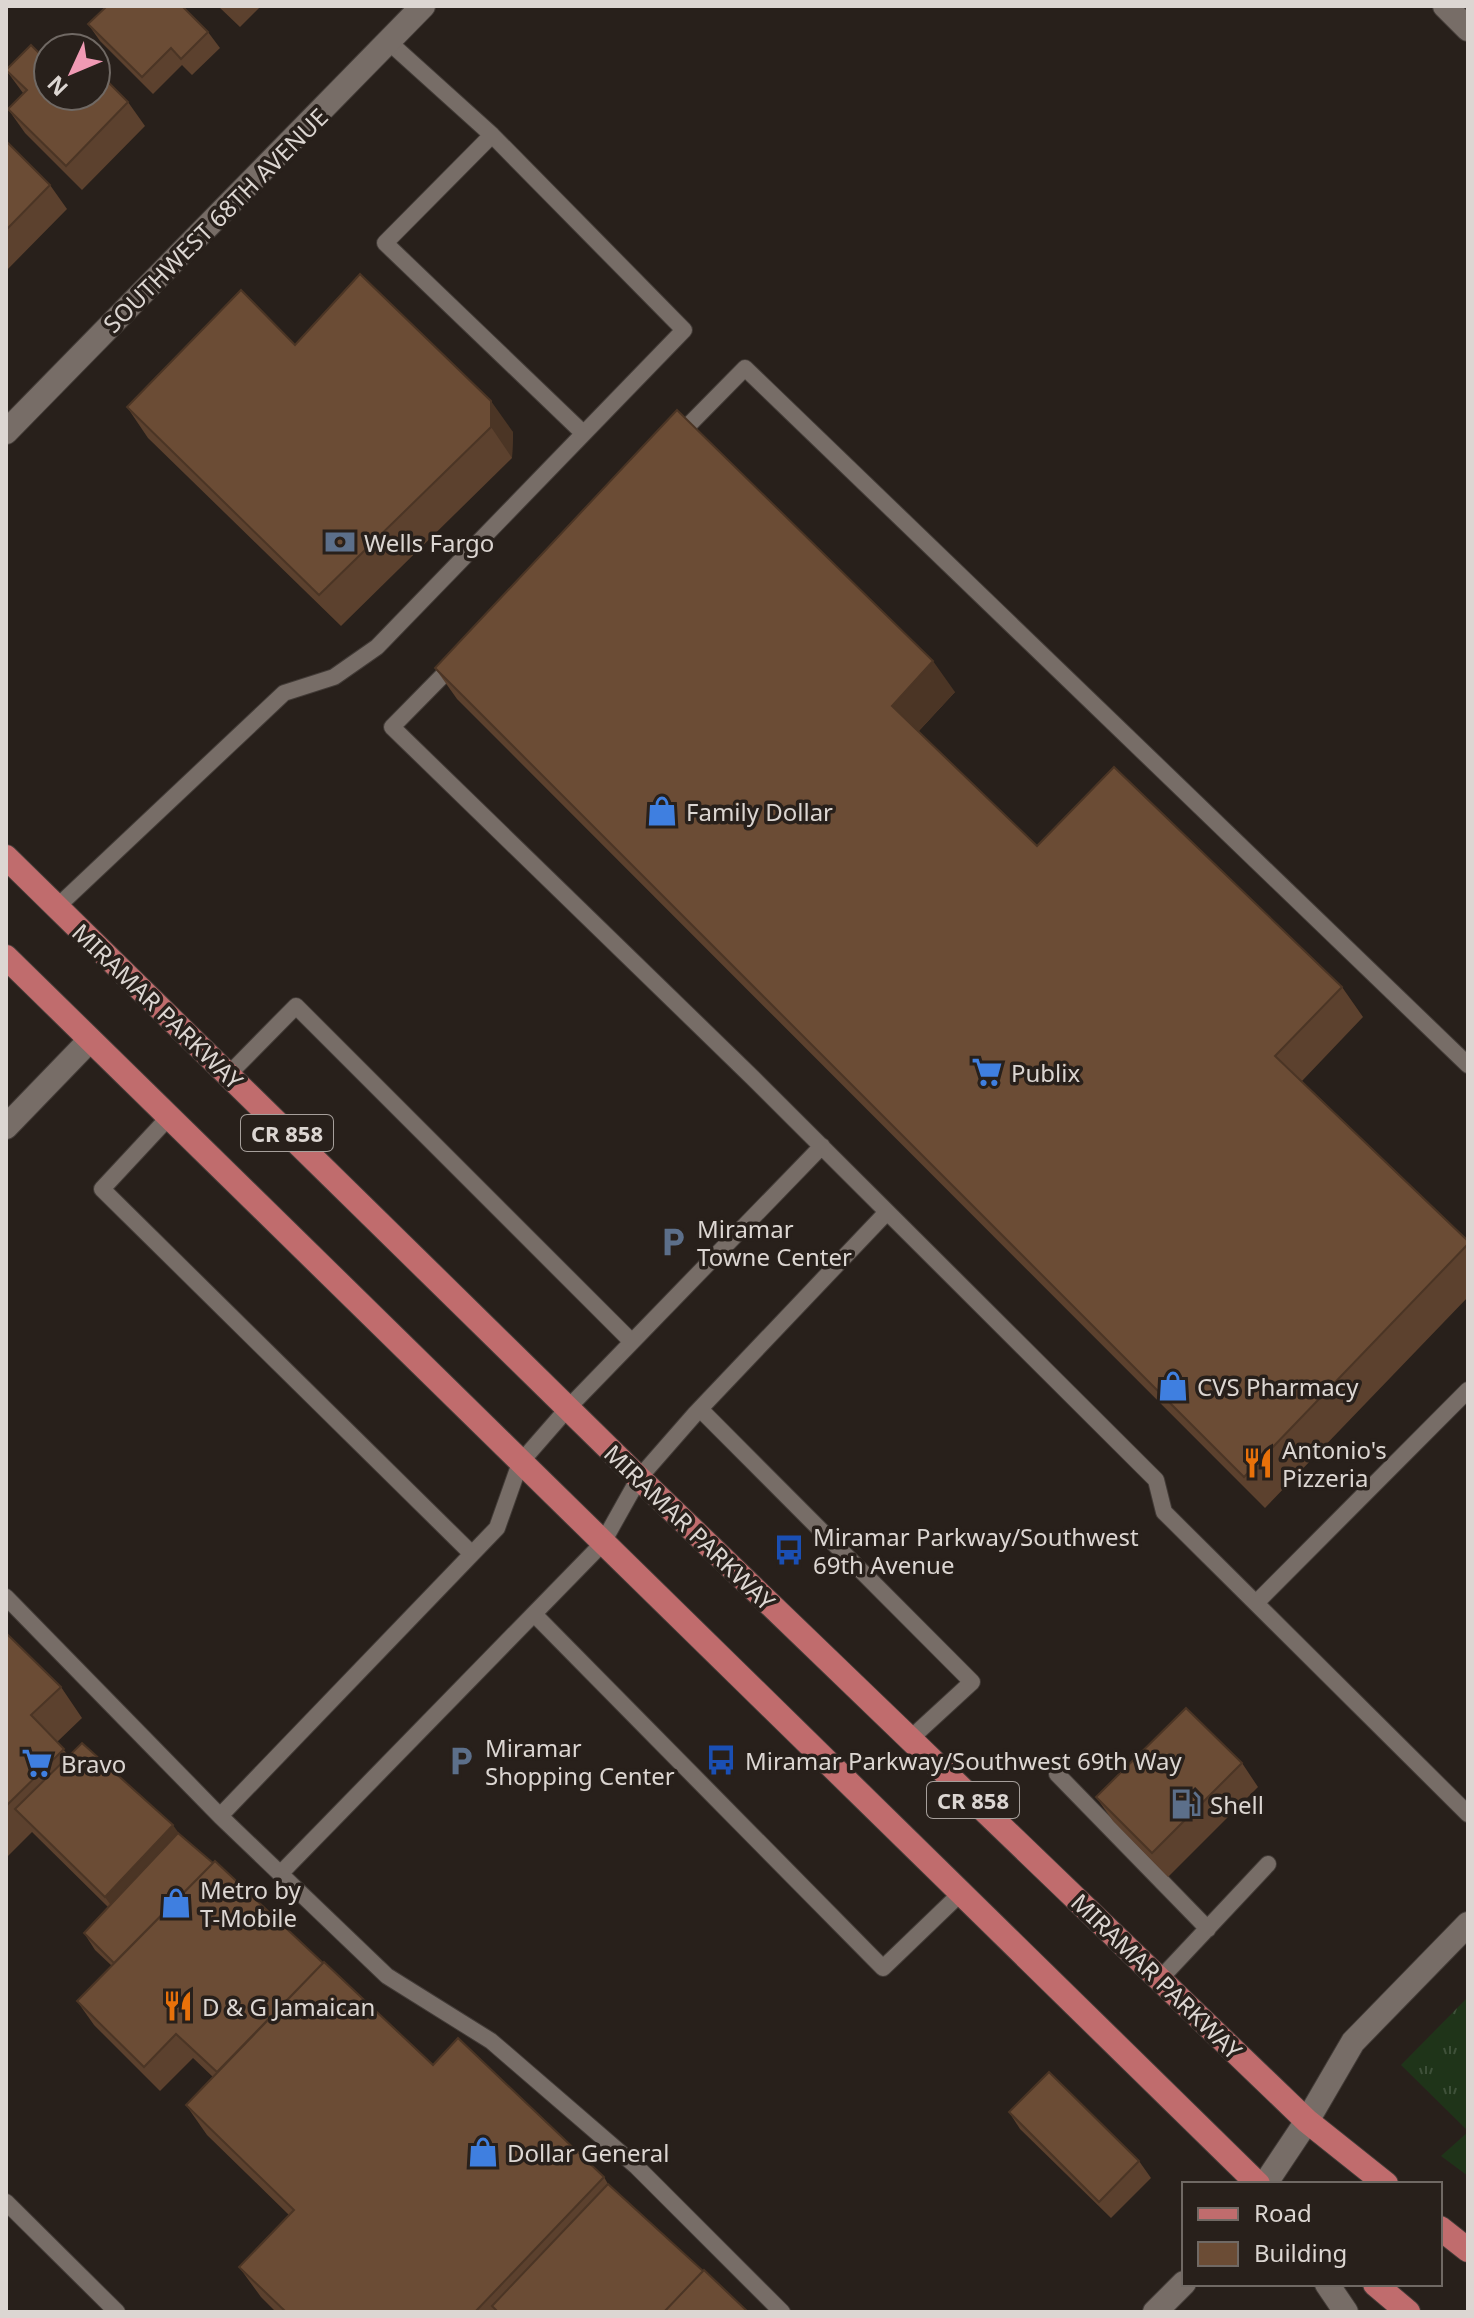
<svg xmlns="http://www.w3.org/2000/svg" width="1474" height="2318" viewBox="0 0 1474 2318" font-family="'Noto Sans',sans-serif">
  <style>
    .park { fill: url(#park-tufts) }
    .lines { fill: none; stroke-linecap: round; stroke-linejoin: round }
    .lane-casing { stroke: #423b37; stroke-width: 18 }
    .street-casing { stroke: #423b37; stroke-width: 26 }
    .primary-casing { stroke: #423b37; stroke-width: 26 }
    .lane { stroke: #776d67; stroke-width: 16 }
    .street { stroke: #776d67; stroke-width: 24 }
    .primary { stroke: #c06c6d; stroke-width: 24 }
    .wall { fill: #5c412e }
    .shaded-wall { fill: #4b3525 }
    .building { fill: #6b4c35; stroke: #4b3525; stroke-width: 2 }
    .labels { text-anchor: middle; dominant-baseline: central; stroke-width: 7; stroke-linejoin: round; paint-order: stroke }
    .shield { fill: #28201b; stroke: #a69f9b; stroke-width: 2 }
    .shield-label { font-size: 22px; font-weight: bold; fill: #dcd6d2 }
    .street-label { font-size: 24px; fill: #dcd6d2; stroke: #28201b }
    .poi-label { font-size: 24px; fill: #dcd6d2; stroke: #28201b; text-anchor: start }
  </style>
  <defs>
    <pattern id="park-tufts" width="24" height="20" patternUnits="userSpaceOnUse" patternTransform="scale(2)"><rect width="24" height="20" fill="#1f3419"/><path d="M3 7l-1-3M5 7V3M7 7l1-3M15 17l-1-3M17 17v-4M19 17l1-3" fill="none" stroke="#3f513a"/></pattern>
  </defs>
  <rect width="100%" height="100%" fill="#28201b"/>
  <path class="park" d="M1468 1997V2131L1401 2065Z
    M1468 2132V2176L1441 2156Z"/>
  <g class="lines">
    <g class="lane-casing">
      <path id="lane" d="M492 135 385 243 582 432
        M675 439 745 368 1468 1065
        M457 661 392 727 753 1078 1156 1480 1164 1512 1468 1814
        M57 907 284 693 334 677 377 647 684 330 492 135 390 43
        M228 1075 296 1006 632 1342
        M169 1117 102 1189 472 1554
        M700 1409 972 1682 910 1739
        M6 1597 220 1816 387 1976 491 2041 637 2167 782 2312
        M1257 1602 1468 1390
        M534 1614 883 1968 961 1893
        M1057 1774 1208 1929
        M220 1816 497 1528 520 1463 568 1408 822 1146
        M280 1874 602 1544 639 1478 695 1414 887 1212
        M1160 1979 1268 1864
        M6 2202 117 2312"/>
    </g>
    <g class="street-casing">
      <path id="street" d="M1445 6 1468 29
        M6 432 423 6
        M6 1127 90 1040
        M1265 2184 1307 2121 1353 2042 1468 1924
        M1327 2284 1346 2312
        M1155 2312 1184 2283"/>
    </g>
    <g class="primary-casing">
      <path id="primary" d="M6 857 639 1478 910 1739 1307 2121 1386 2184
        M6 957 1258 2184
        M1440 2228 1468 2250
        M1375 2284 1408 2312"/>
    </g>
    <use href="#lane" class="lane"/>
    <use href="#street" class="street"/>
    <use href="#primary" class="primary"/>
  </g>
  <path class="wall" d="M218 6H261L240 27Z
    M88 24 208 32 220 48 192 75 182 65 153 94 100 41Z
    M6 70 48 96 128 102 145 126 82 190 25 133 8 109 23 93Z
    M6 141 50 185 67 209 6 271Z
    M295 345 513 432 512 458 341 626 148 438 127 407Z
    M435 668 955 692 918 732 1037 846 1342 987 1363 1017 1302 1081 1468 1241V1297L1265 1508 457 699Z
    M6 1633 61 1687 82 1718 57 1742 69 1756 178 1833 433 2065 604 2177 608 2184 748 2312H276L261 2297 239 2267 289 2215 207 2135 186 2105 213 2077 193 2058 160 2091 94 2025 77 2001 112 1966 95 1950 84 1933 108 1907 32 1832 6 1858Z
    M1242 1763 1258 1787 1168 1877 1113 1821 1096 1797Z
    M1009 2112 1139 2161 1151 2178 1111 2218 1020 2129Z"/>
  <path class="shaded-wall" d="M491 401 513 432 512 458 491 427Z
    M933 661 955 692 913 737 892 706Z
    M173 1825 190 1849 122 1921 105 1897Z"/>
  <path class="building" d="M107 6H182L208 32 181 59 171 48 142 77 88 24Z
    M31 45 48 62V96H96V70L128 102 66 166 8 109 27 90 6 70Z
    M6 141 50 185 6 230Z
    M360 274 491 401V427L319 595 127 407 241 290 295 345Z
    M677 410 933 661 892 706 1037 846 1114 767 1342 987 1275 1056 1468 1241V1244L1244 1477 435 668Z
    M6 1633 61 1687 31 1715 64 1749 6 1806Z
    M1186 1708 1242 1763 1152 1853 1096 1797Z
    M82 1743 173 1825 105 1897 15 1809Z
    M178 1833 213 1863 114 1963 84 1933Z
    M215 1861 323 1963 217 2072 176 2034 144 2067 77 2001Z
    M324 1962 433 2065 458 2038 604 2177 475 2312H286L239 2267 294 2210 186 2105Z
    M1049 2072 1139 2161 1099 2202 1009 2112Z
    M608 2184 703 2271 664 2312H498L492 2306Z
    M704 2270 748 2312H664Z"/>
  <defs>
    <g id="bank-bare" transform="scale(2.4)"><path d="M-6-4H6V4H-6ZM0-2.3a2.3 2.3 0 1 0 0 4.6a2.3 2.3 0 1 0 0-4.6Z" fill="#5c6f8a" stroke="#28201b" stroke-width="2.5" paint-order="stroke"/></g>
    <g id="shop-bare" transform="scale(2.4)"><path d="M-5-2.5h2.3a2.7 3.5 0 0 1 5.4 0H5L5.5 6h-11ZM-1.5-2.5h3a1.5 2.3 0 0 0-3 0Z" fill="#3f7fe0" stroke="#28201b" stroke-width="2.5" paint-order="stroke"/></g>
    <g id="supermarket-bare" transform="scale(2.4)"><path d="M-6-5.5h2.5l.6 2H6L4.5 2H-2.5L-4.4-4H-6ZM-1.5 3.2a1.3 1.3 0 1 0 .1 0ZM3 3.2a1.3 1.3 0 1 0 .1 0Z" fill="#3f7fe0" stroke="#28201b" stroke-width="2.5" paint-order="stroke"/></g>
    <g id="parking-bare" transform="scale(2.4)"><path d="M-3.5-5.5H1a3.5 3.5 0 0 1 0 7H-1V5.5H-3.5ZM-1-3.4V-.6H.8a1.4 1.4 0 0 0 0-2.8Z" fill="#5c6f8a" stroke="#28201b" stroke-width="2.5" paint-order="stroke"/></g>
    <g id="restaurant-bare" transform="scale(2.4)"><path d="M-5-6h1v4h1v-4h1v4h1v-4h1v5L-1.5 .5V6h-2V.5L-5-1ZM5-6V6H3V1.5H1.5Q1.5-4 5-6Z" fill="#e8710a" stroke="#28201b" stroke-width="2.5" paint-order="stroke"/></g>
    <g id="bus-bare" transform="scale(2.4)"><path d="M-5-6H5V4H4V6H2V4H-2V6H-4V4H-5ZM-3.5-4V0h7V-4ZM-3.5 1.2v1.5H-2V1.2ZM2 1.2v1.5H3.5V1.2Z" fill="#1a4fb4" stroke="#28201b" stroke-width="2.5" paint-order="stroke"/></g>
    <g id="fuel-bare" transform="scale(2.4)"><path d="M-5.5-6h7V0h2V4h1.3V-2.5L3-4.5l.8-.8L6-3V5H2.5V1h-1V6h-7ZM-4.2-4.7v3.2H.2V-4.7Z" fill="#5c6f8a" stroke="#28201b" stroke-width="2.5" paint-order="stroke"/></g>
  </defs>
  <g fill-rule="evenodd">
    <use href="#bank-bare" x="340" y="542"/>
    <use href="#shop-bare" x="662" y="811"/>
    <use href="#supermarket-bare" x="987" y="1072"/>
    <use href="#parking-bare" x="673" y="1242"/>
    <use href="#shop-bare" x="1173" y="1386"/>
    <use href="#restaurant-bare" x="1258" y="1463"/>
    <use href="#bus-bare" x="789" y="1550"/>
    <use href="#bus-bare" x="721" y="1760"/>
    <use href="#parking-bare" x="461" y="1761"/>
    <use href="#supermarket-bare" x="37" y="1763"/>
    <use href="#fuel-bare" x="1186" y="1804"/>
    <use href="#shop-bare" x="176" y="1903"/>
    <use href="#restaurant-bare" x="178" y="2006"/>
    <use href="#shop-bare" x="483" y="2152"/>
  </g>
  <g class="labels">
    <g class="shield">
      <rect x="241" y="1115" width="92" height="36" rx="6"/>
      <rect x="927" y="1782" width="92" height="36" rx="6"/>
    </g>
    <g class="shield-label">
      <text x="287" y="1133">CR 858</text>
      <text x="973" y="1800">CR 858</text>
    </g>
    <g class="street-label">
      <text transform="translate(215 220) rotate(-45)">SOUTHWEST 68TH AVENUE</text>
      <text transform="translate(158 1006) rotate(44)">MIRAMAR PARKWAY</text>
      <text transform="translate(690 1527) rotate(44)">MIRAMAR PARKWAY</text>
      <text transform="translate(1157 1976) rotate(44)">MIRAMAR PARKWAY</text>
    </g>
    <g class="poi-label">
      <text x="364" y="542">Wells Fargo</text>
      <text x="686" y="811">Family Dollar</text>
      <text x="1011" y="1072">Publix</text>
      <text x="697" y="1228">Miramar<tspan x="697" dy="28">Towne Center</tspan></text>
      <text x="1197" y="1386">CVS Pharmacy</text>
      <text x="1282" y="1449">Antonio's<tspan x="1282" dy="28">Pizzeria</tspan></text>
      <text x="813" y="1536">Miramar Parkway/Southwest<tspan x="813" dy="28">69th Avenue</tspan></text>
      <text x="485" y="1747">Miramar<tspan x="485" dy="28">Shopping Center</tspan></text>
      <text x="745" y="1760">Miramar Parkway/Southwest 69th Way</text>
      <text x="61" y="1763">Bravo</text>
      <text x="1210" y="1804">Shell</text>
      <text x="200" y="1889">Metro by<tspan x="200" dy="28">T-Mobile</tspan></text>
      <text x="202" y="2006">D &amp; G Jamaican</text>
      <text x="507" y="2152">Dollar General</text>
    </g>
  </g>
  <rect width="1474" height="2318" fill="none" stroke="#dcd6d2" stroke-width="16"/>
  <rect x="1182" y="2182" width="260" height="104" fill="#28201b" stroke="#706964" stroke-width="2"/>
  <rect x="1198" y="2208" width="40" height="12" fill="#c06c6d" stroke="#706964" stroke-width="2"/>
  <text x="1254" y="2222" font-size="24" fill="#dcd6d2">Road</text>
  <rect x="1198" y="2242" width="40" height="24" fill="#6b4c35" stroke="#706964" stroke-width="2"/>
  <text x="1254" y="2262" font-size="24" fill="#dcd6d2">Building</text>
  <g transform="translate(72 72) rotate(226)"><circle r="38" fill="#28201b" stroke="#706964" stroke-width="2"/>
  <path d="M0-6L14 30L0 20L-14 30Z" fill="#f09ab4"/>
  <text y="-12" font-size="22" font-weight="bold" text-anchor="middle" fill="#dcd6d2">N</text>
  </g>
</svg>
